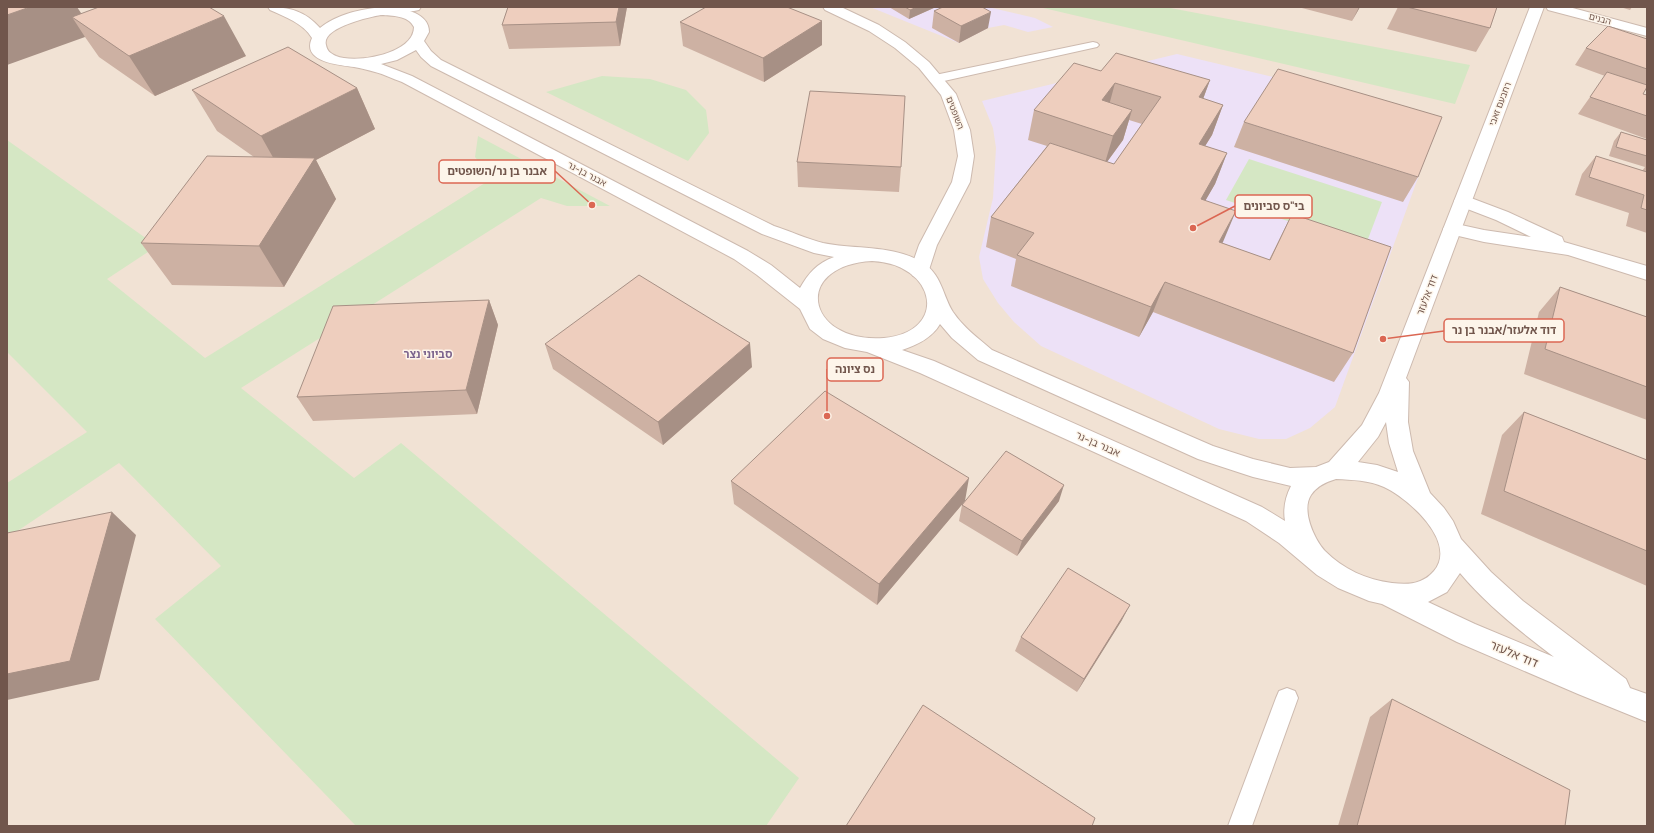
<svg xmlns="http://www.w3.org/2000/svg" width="1654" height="833" viewBox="0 0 1654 833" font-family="'DM Sans','Noto Sans Hebrew',sans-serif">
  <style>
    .residential { fill: #f1e2d4 }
    .education { fill: #ede1f7 }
    .green { fill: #d5e7c4 }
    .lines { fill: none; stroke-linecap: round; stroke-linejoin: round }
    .service-casing { stroke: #cdbaaf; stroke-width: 2 }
    .minor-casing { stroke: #cdbaaf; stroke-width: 2 }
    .tertiary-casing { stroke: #cdbaaf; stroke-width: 2 }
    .service { fill: #fff; fill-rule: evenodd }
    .minor { fill: #fff; fill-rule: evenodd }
    .tertiary { fill: #fff; fill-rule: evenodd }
    .wall { fill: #cdb1a3; fill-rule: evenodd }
    .shaded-wall { fill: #a79085 }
    .building { fill: #eecebe; stroke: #a79085 }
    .labels { text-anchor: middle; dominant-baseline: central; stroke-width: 3; stroke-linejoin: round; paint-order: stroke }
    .far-street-label { font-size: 9px; fill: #71564c; stroke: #fdf5ea }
    .street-label { font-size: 10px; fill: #71564c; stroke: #fdf5ea }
    .neighbourhood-label { font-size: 11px; font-weight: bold; fill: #7c648d; stroke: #fdf5ea }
    .near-street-label { font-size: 12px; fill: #71564c; stroke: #fdf5ea }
    .leader { fill: none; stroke: #db6753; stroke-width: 1.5 }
    .callout-dot { fill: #db6753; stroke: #fdf5ea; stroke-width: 1.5 }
    .callout { fill: #fdf5ea; stroke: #db6753; stroke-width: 1.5 }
    .callout-label { font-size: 11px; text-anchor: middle; font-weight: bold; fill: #71564c }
  </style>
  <rect width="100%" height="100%" fill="#faf0e5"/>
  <path class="residential" d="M7 7H1647V826H7Z"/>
  <path class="education" d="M870 7H988L1035 18 1053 27 1028 32 1004 25 988 28 959 43Z
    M1177 54 1440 117 1335 407 1310 428 1286 439H1259L1219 429 1041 346 1014 322 998 303 983 279 979 257 993 198 996 148 993 128 982 101Z"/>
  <path class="green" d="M1039 7H1165L1470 65 1455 104Z
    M602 76 650 79 686 90 706 110 709 133 688 161 546 92Z
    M478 136 610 206H567L541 198 241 388 354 478 401 443 799 778 766 826H356L155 619 221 566 119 463 7 538V483L87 432 7 352V140L157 246 107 279 205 358 493 178 475 157Z
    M1249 159 1382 202 1365 247 1226 200Z"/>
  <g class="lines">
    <g class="service-casing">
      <path id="service" d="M1093 42 1097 43 1099 45 1097 47 935 83 931 82 929 79 931 76 935 75Z
        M1287 688 1295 691 1298 698 1252 826H1228L1276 698 1279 691Z"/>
    </g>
    <g class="minor-casing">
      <path id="minor" d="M380 7H421L419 10 414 11 381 15 376 14 374 11 376 8Z
        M823 7H841L879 25 905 42 929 62 956 94 970 130 974 156 970 182 937 245 927 276 920 277 913 276 910 271 919 245 952 182 958 156 954 130 941 95 919 68 895 48 869 31 825 10Z
        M1463 195 1508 212 1562 237 1564 242 1647 266V280L1568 255 1484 242 1446 233 1443 229 1446 225 1452 223 1484 230 1531 237 1496 220 1457 205 1454 201 1457 197Z"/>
    </g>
    <g class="tertiary-casing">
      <path id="tertiary" d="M268 7C290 7 305 11 320 28 342 10 389 1 415 13 423 17 429 22 429 32L424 41 431 51 441 60 774 226C790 231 807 239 823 243 856 250 897 244 926 265 942 277 943 296 953 312 963 327 978 338 992 350L1213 446 1253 459 1290 468 1316 467 1329 462 1362 425 1379 393 1530 7H1544L1406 378 1409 382 1408 422 1413 451 1430 493 1444 508 1453 521 1461 539 1491 572 1523 601 1626 679 1630 688 1647 694V722L1578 694 1457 642 1382 604 1369 601 1338 588 1317 575 1279 543 1246 521 920 373 867 352 845 348 823 339 810 329 800 309 757 275 734 259 402 82C393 79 384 74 375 72 368 70 361 68 354 67 339 65 301 62 312 38 303 23 285 17 270 10ZM381 15C392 16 408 15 414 27 414 54 356 64 336 56 330 53 327 51 326 45 321 28 369 17 381 15ZM416 50 421 57 431 66 762 234 814 253 834 257C817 263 808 274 800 288L771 265 748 251 412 76 381 64 397 60ZM872 261C937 264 949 332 884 338 807 344 790 266 872 261ZM940 324 952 338 978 360 1198 459 1253 477 1291 486C1285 498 1283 509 1285 521L1262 507 934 361 902 350C917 345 932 338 940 324ZM1386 422 1389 443 1398 472 1377 465 1358 462 1378 437ZM1336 479C1352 480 1369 480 1384 487 1408 498 1458 542 1434 571 1423 584 1409 585 1392 583 1367 580 1343 569 1325 551 1314 539 1301 510 1311 495 1317 486 1326 482 1336 479ZM1460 573C1487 605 1521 632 1554 657L1475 624 1428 602 1447 592Z
        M1546 7H1569L1647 28V36L1548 10Z"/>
    </g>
    <use href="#service" class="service"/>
    <use href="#minor" class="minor"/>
    <use href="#tertiary" class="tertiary"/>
  </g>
  <path class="wall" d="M7 7 82 14 246 56 155 96 99 57 85 37Z
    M508 7H627L620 46 509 49 502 25Z
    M889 7H936L909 19Z
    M1298 7H1360L1352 21Z
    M1398 7H1497L1490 28 1476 52 1387 29Z
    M1620 7H1632L1630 10Z
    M934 11 988 28 959 43 932 28Z
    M822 21V45L764 82 683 46 680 22Z
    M1647 39V91L1645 90 1643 94 1647 95V139L1578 114 1605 76 1575 65 1586 48Z
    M1101 71 1210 80 1203 99 1223 105 1212 135 1205 146 1227 153 1215 184 1205 201 1222 243 1269 260 1292 214 1353 353 1334 382 1153 312 1139 337 1011 286 1016 259 986 247 991 217 1047 146 1028 140 1034 110ZM1129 120 1142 124 1114 164 1107 162 1123 140Z
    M357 88 375 129 316 160 336 199 284 287 172 285 141 243 254 157 217 131 192 90Z
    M1244 122 1418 177 1403 202 1234 147Z
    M1621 132 1647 140V233L1626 226 1629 213 1575 195 1582 174 1596 156 1642 171 1645 167 1609 156 1614 141Z
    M797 162 901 167 899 192 798 187Z
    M1560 287 1647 317V420L1524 374 1539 312Z
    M489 300 498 325 477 414 313 421 297 397Z
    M545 344 752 367 663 445 553 369Z
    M1524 412 1647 460V586L1481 514 1502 435Z
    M731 481 965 501 877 605 734 504Z
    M1059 501 1017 556 959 521 962 505Z
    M1122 620 1077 692 1015 651 1021 637Z
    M1392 699 1565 826H1338L1370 717Z"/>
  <path class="shaded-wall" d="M30 7H77L93 31 72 17 85 37 7 65V15Z
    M619 7H627L620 46 616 22Z
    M917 7H936L909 19 910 10Z
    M1359 7H1360L1352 21Z
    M991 12 988 28 959 43 961 26Z
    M224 16 246 56 155 96 129 56Z
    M822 21V45L764 82 763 58Z
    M1210 80 1199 110V97Z
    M1115 83 1107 113 1094 130 1102 100Z
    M357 88 375 129 316 160 336 199 284 287 259 246 284 177 261 136Z
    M1223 105 1212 135 1187 175 1199 144Z
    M1132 110 1123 140 1104 166 1113 136Z
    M1227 153 1215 184 1189 229 1201 199Z
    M1236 211 1223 242 1206 272 1219 242Z
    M1165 282 1153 312 1139 337 1151 307Z
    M489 300 498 325 477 414 466 390Z
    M750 343 752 367 663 445 658 422Z
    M969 478 965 501 877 605 879 584Z
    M1064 485 1059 501 1017 556 1022 541Z
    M112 512 136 535 99 680 7 700V674Z
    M1130 605 1122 620 1077 692 1084 679Z"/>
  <path class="building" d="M7 7H30L7 15Z
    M99 7H209L224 16 129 56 72 17Z
    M508 7H619L616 22 502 25Z
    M706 7H787L822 21 763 58 680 22Z
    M905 7H917L910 10Z
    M943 7H982L991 12 961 26 934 11Z
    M1407 7H1497L1490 28Z
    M1608 26 1647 39V69L1586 48Z
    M288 47 357 88 261 136 192 90Z
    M1116 53 1210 80 1199 97 1223 105 1199 144 1227 153 1201 199 1236 211 1219 242 1270 260 1292 214 1391 247 1353 353 1165 282 1151 307 1017 255 1034 233 991 217 1050 143 1114 164 1161 97 1115 83 1102 100 1132 110 1113 136 1034 110 1074 63 1101 71Z
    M1278 69 1442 117 1418 177 1244 122Z
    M1607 72 1647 85V87L1643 94 1647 95V116L1590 97Z
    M810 91 905 96 901 167 797 162Z
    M1621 132 1647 140V156L1616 147Z
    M207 156 315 158 259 246 141 243Z
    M1596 156 1647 172V171V210L1641 208 1644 195 1589 177Z
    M639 275 750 343 658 422 545 344Z
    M1560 287 1647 317V387L1545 349Z
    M489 300 466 390 297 397 333 306Z
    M825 391 969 478 879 584 731 481Z
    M1524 412 1647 460V551L1504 491Z
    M1006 451 1064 485 1022 541 962 505Z
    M112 512 70 661 7 674V533Z
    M1068 568 1130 605 1084 679 1021 637Z
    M1392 699 1570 790 1565 826H1357Z
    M923 705 1095 818 1092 826H846Z"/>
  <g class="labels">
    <g class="far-street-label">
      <text transform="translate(1600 19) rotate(15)">הבנים</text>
      <text transform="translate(1500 104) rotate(-69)">רחבעם זאבי</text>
      <text transform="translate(955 113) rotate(69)">השופטים</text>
      <text transform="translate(587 174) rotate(28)">אבנר בן-נר</text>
    </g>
    <g class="street-label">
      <text transform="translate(1427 295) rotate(-69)">דוד אלעזר</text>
      <text transform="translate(1098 444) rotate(24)">אבנר בן-נר</text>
    </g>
    <g class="neighbourhood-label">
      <text x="428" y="354">סביוני נצר</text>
    </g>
    <g class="near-street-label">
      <text transform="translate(1514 654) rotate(23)">דוד אלעזר</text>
    </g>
  </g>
  <path class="leader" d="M592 205L555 171M1193 228L1235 206M1383 339L1444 331M827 416L827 369"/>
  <g class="callout-dot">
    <circle cx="592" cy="205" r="4"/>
    <circle cx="1193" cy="228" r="4"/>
    <circle cx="1383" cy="339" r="4"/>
    <circle cx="827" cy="416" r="4"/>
  </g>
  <g class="callout">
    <rect x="439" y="160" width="116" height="23" rx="4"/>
    <rect x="1235" y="195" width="77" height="23" rx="4"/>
    <rect x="1444" y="319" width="120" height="23" rx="4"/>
    <rect x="827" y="358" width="56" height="23" rx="4"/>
  </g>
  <g class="callout-label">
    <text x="497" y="175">אבנר בן נר/השופטים</text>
    <text x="1274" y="210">בי"ס סביונים</text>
    <text x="1504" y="334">דוד אלעזר/אבנר בן נר</text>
    <text x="855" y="373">נס ציונה</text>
  </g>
  <rect width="1654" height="833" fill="none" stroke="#71564c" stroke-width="16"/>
</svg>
